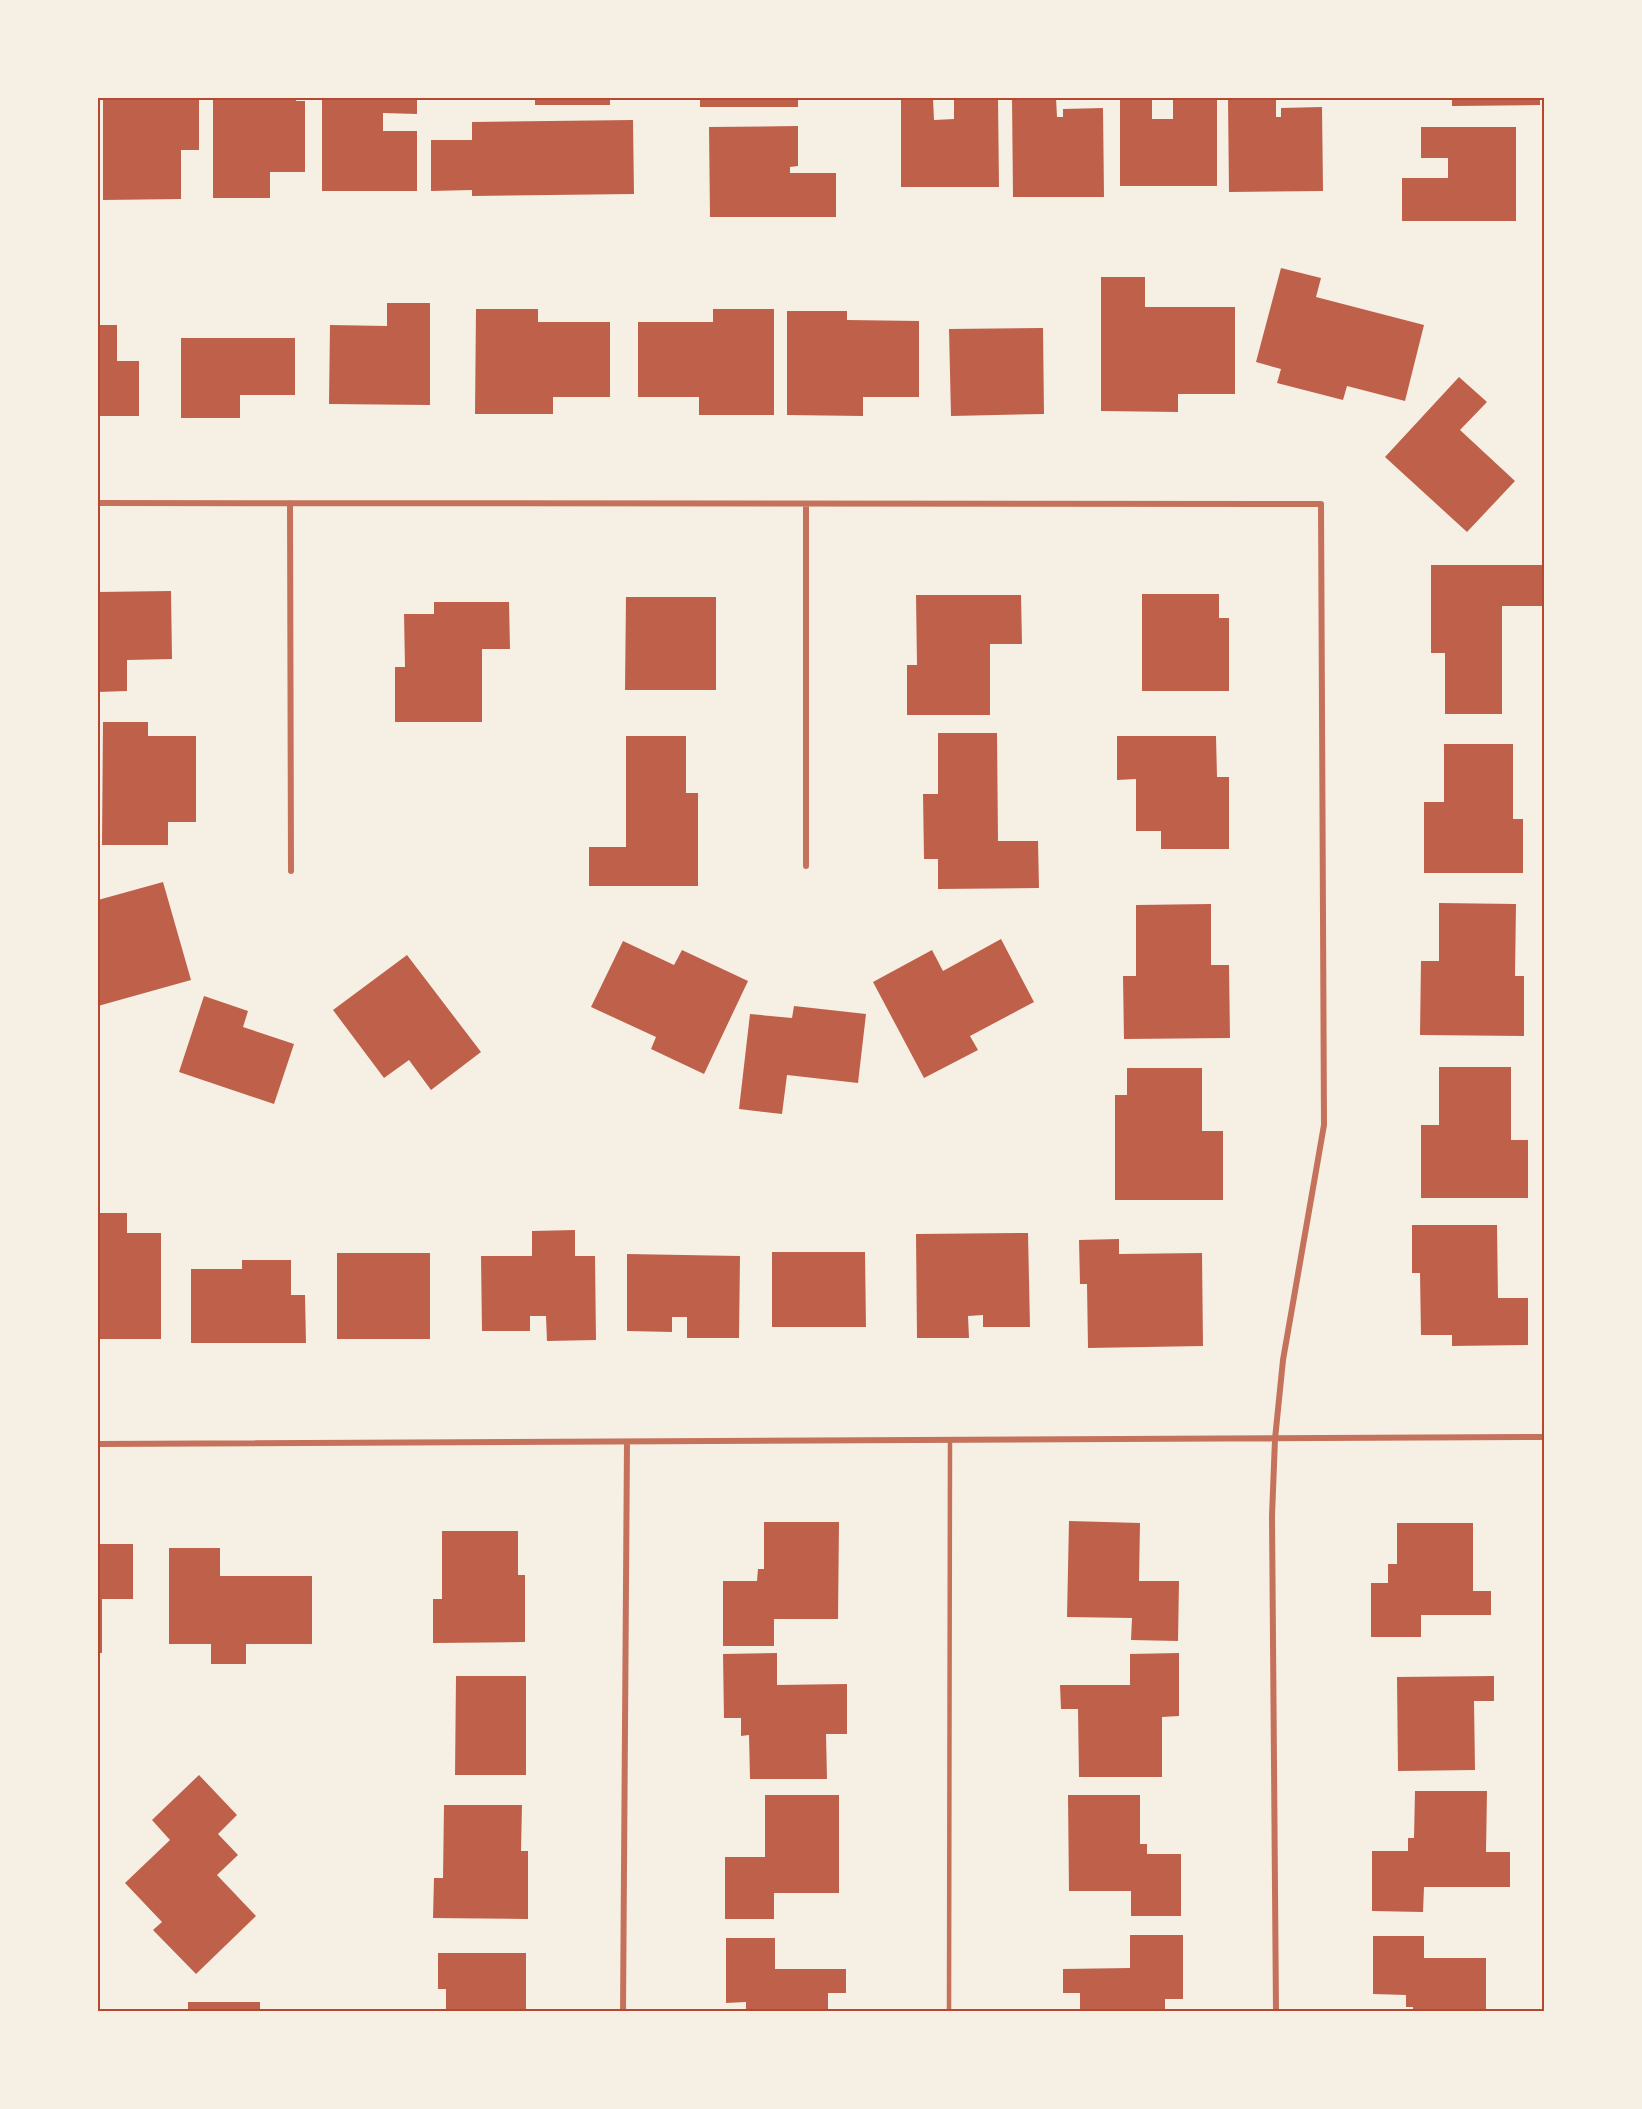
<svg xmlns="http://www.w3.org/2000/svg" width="1642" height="2109" viewBox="0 0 1642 2109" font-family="Arial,sans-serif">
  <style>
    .building { fill: #bf614a }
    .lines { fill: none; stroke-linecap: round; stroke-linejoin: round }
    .service { stroke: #c5725c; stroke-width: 4.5 }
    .minor { stroke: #c5725c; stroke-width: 6 }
    .neatline { fill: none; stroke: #b5482f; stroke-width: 2 }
  </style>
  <rect width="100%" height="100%" fill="#f6efe4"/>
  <path class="building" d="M103 98H199V150H181V199L103 200Z
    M213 98H296V101H305V172H270V198H213Z
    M322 98H417V114L383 113V131H417V191H322Z
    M535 98H610V105H535Z
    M700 98H798V107H700Z
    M901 98H933L934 120 954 119V98H998L999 187H901Z
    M1012 98H1056L1057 117H1063V109L1103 108 1104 197H1013Z
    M1120 98H1152V119H1173V98H1217V186H1120Z
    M1228 98H1276V117H1281V108L1322 107 1323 191 1229 192Z
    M1452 98H1540V105L1452 106Z
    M633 120 634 194 472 196V190L431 191V140H472V122Z
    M798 126V166L790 167V173H836V217H710L709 127Z
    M1421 127H1516V221H1402V178H1448V158H1421Z
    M1281 268 1321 278 1316 297 1424 325 1405 401 1347 386 1343 400 1277 383 1281 369 1256 362Z
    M1101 277H1145V307H1235V394H1178V412L1101 411Z
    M387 303H430V405L329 404 330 325 387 326Z
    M476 309H538V322H610V397H553V414H475Z
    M713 309H774V415H699V397H638V322H713Z
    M787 311H847V320L919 321V397H863V416L787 415Z
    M98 325H117V361H139V416H98Z
    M1043 328 1044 414 951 416 949 329Z
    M181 338H295V395H240V418H181Z
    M1459 377 1487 402 1460 430 1515 481 1467 532 1385 457Z
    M1431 565H1543V606H1502V714H1445V653H1431Z
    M171 591 172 659 127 660V691L98 692V592Z
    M1142 594H1219V618H1229V691H1142Z
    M916 595H1021L1022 644H990V715H907V665H917Z
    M626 597H716V690H625Z
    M434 602H509L510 649H482V722H395V667H405L404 614H434Z
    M103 722H148V736H196V822H168V845H102Z
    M938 733H997L998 841H1038L1039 888 938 889V859H924L923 794H938Z
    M626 736H686V793H698V886H589V847H626Z
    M1117 736H1216L1217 777H1229V849H1161V831H1136V779L1117 780Z
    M1444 744H1513V819H1523V873H1424V802H1444Z
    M163 882 191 980 98 1006V900Z
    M1439 903 1516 904 1515 976H1524V1036L1420 1035 1421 961H1439Z
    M1211 904V965H1229L1230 1038 1124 1039 1123 976H1136V905Z
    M1001 939 1034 1002 970 1036 978 1050 924 1078 873 982 932 950 943 971Z
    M623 941 674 965 682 950 748 981 704 1074 651 1049 656 1037 591 1007Z
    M407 955 481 1052 431 1090 409 1060 384 1078 333 1010Z
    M204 996 248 1011 243 1027 294 1044 274 1104 179 1072Z
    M794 1006 866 1014 858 1083 787 1075 782 1114 739 1109 750 1014 792 1018Z
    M1439 1067H1511V1140H1528V1198H1421V1125H1439Z
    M1127 1068H1202V1131H1223V1200H1115V1095H1127Z
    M98 1213H127V1233H161V1339H98Z
    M1412 1225H1497L1498 1298H1528V1345L1452 1346V1335H1421L1420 1273H1412Z
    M575 1230V1256H595L596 1340 547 1341 546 1316H530V1331H482L481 1256H532V1231Z
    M1028 1233 1030 1327H983V1315L968 1316 969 1338H917L916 1234Z
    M1119 1239V1254L1202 1253 1203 1346 1088 1348 1087 1284H1080L1079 1240Z
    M772 1252H865L866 1327H772Z
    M337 1253H430V1339H337Z
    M627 1254 740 1256 739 1338H687V1317H672V1332L627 1331Z
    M242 1260H291V1295H305L306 1343H191V1269H242Z
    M1069 1521 1140 1523 1139 1581H1179L1178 1641 1131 1640 1132 1618 1067 1617Z
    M764 1522H839L838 1619H774V1646H723V1581H757L758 1569H764Z
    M1397 1523H1473V1591H1491V1615H1421V1637H1371V1583H1388V1564H1397Z
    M442 1531H518V1575H525V1642L433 1643V1599H442Z
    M98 1544H133V1599H102V1653H98Z
    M169 1548H220V1576H312V1644H246V1664H211V1644H169Z
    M777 1653V1685L847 1684V1734H826L827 1779H750L749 1735 741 1736V1718H724L723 1654Z
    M1179 1653V1716L1162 1717V1777H1079L1078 1709H1061L1060 1685H1130V1654Z
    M456 1676H526V1775H455Z
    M1494 1676V1701H1474L1475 1770 1398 1771 1397 1677Z
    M199 1775 237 1815 218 1834 238 1855 217 1875 256 1916 196 1974 153 1930 162 1922 125 1883 170 1840 152 1820Z
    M1415 1791H1487L1486 1852H1510V1887H1424L1423 1912 1372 1911V1851H1408V1838H1414Z
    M765 1795H839V1893H774V1919H725V1857H765Z
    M1068 1795H1140V1844H1147V1854H1181V1916H1131V1891H1069Z
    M444 1805H522L521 1851H528V1919L433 1918 434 1878H443Z
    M1130 1935H1183V1999H1165V2012H1080V1993H1063V1969L1130 1968Z
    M1373 1936H1424V1958H1486V2012H1413V2007H1406V1995L1373 1994Z
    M726 1938H775V1969H846V1993H828V2012H746V2002L726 2003Z
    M438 1953H526V2012H446V1989H438Z
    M188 2002H260V2012H188Z"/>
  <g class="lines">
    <path class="service" d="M949 2012 950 1441"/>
    <path class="minor" d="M98 503 1321 504 1324 1125 1283 1360 1275 1439 1272 1516 1276 2012
      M290 503 291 871
      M806 504V866
      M98 1444 1544 1437
      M623 2012 627 1442"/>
  </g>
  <rect width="1642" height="2109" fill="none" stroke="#f6efe4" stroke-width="198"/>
  <rect x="99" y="99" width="1444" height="1911" class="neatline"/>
</svg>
